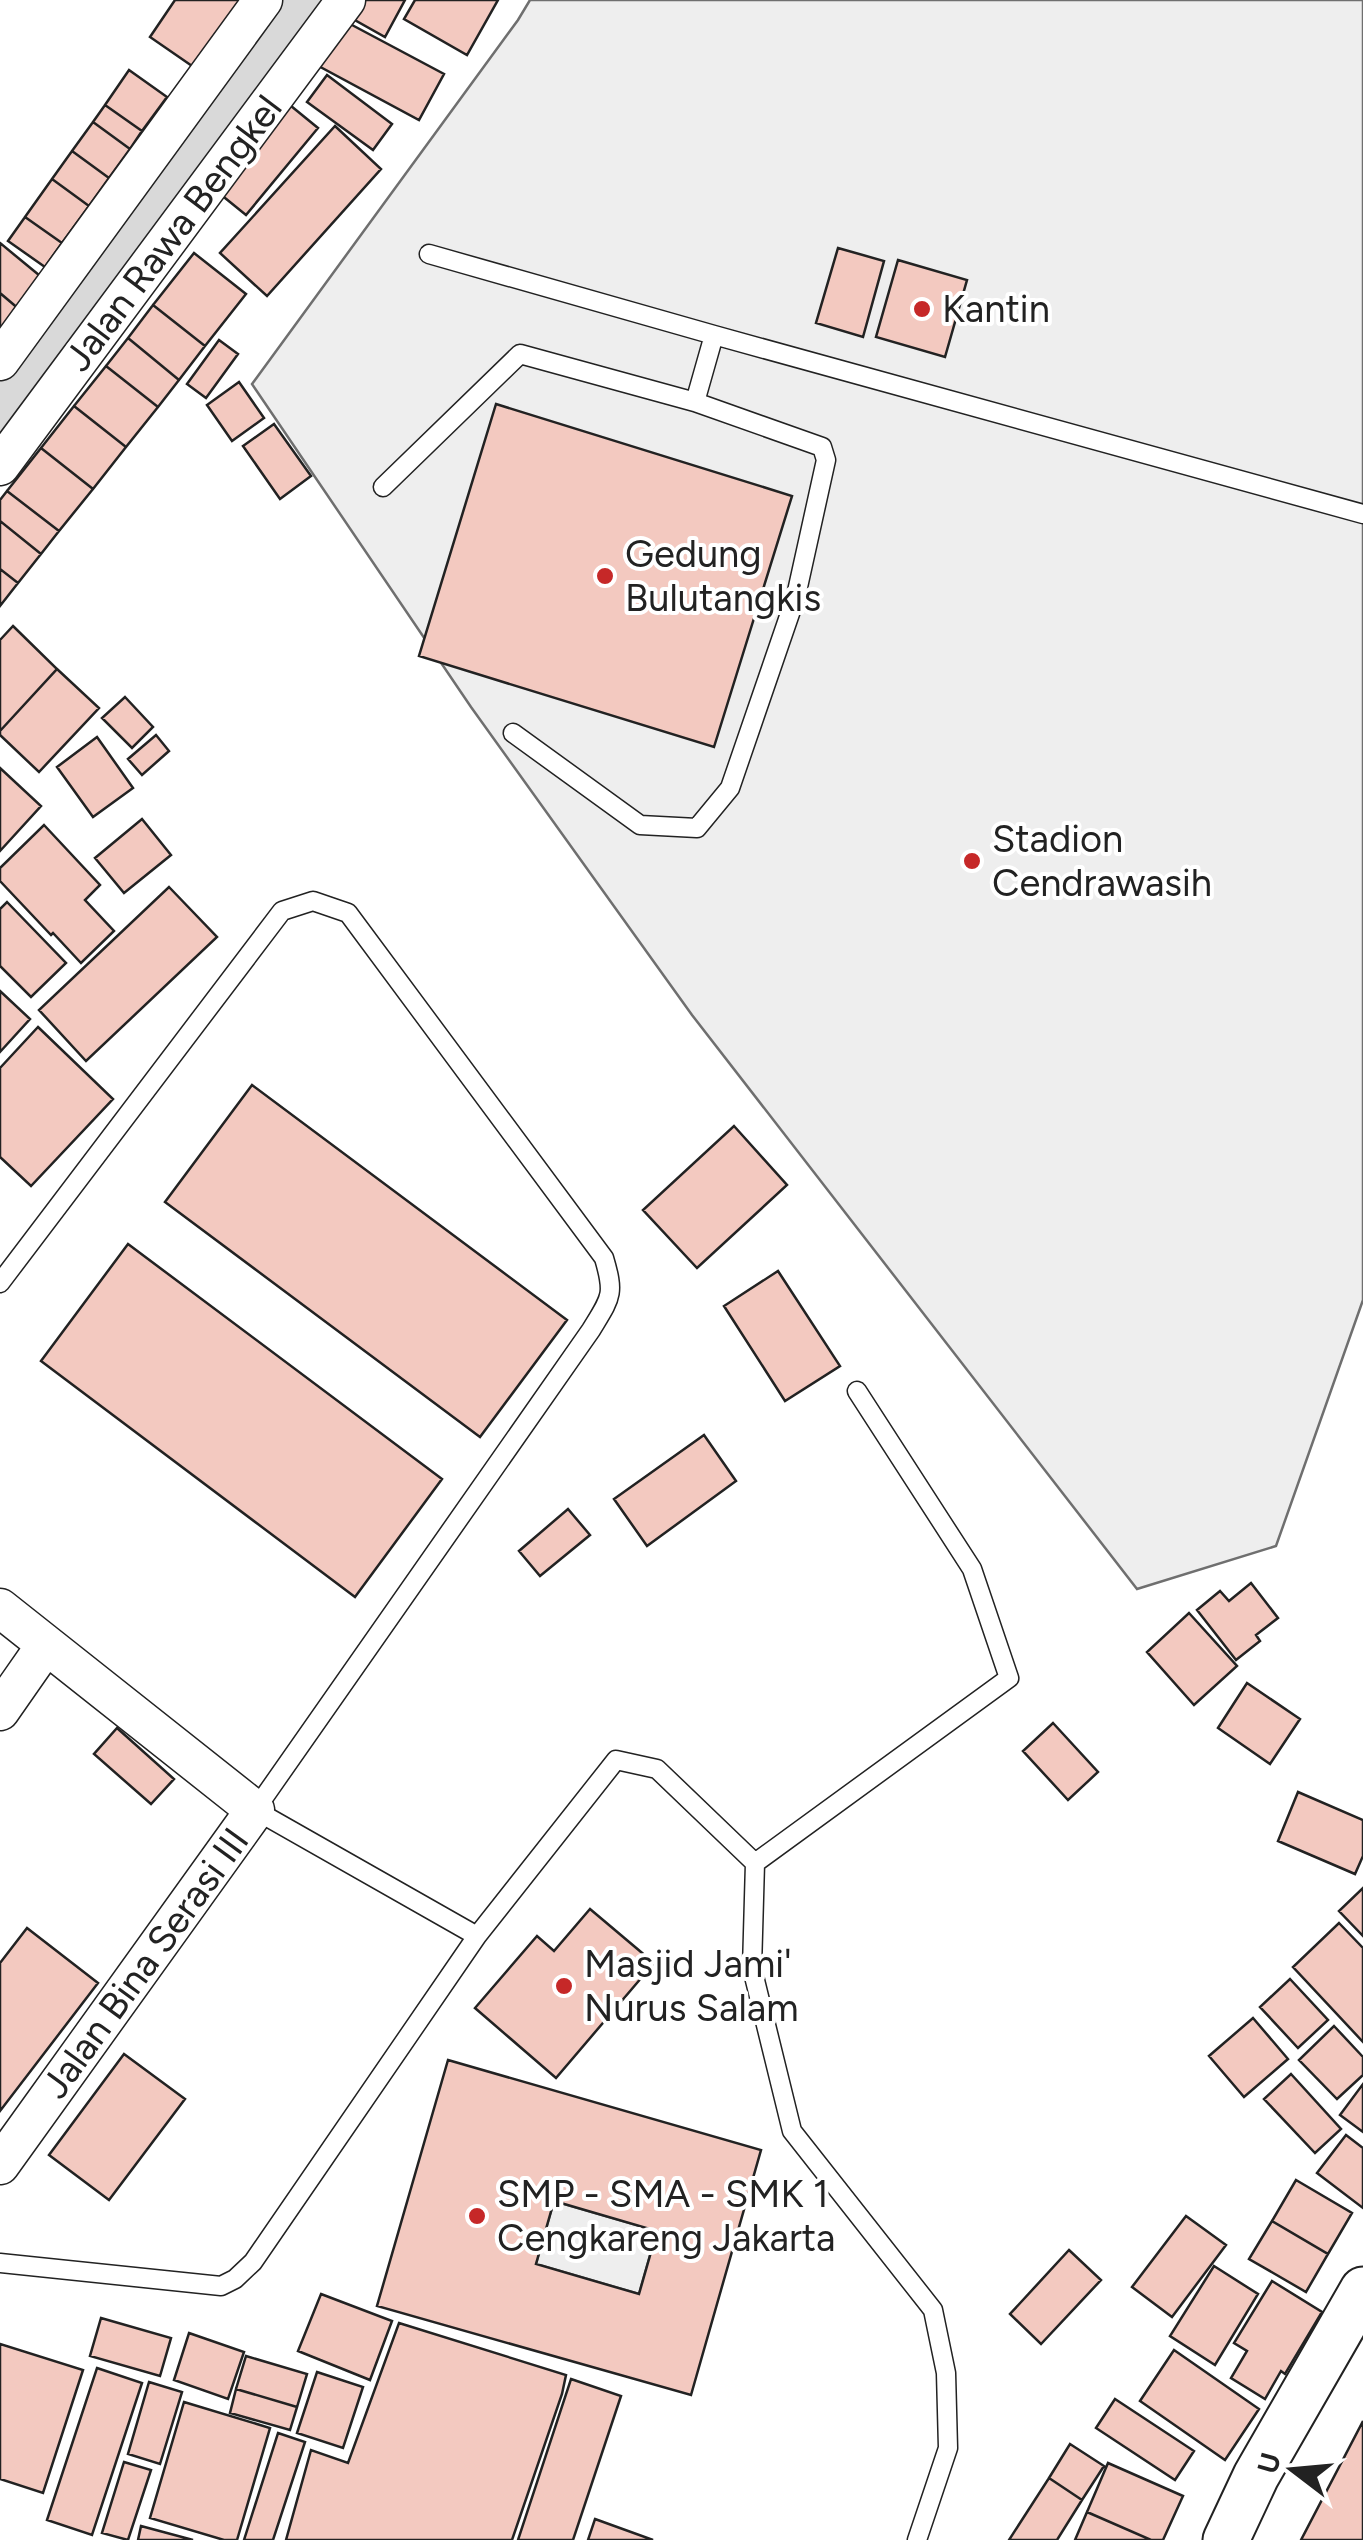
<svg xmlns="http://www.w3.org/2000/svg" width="1363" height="2540" viewBox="0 0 1363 2540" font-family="Figtree,sans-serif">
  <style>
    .green { fill: #eee; stroke: #6f6f6f; stroke-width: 2.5 }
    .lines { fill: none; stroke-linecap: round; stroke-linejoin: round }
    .canal { stroke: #d9d9d9; stroke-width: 42 }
    .building { fill: #f3c9c0; stroke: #222; stroke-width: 2.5; fill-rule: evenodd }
    .service-casing { stroke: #222; stroke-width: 21 }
    .minor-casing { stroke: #222; stroke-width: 41 }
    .tertiary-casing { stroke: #222; stroke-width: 49 }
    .service { stroke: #fff; stroke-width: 18 }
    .minor { stroke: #fff; stroke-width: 38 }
    .tertiary { stroke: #fff; stroke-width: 45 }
    .poi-dot { fill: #c62828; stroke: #fff; stroke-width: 4 }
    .labels { text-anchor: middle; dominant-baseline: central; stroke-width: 8; stroke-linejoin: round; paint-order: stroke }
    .street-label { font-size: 38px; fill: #222; stroke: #fff }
    .poi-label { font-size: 38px; fill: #222; stroke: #fff; text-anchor: start }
  </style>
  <rect width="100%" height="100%" fill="#fff"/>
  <path class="green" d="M530 0H1363V1300L1276 1546 1137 1589 692 1015 471 707 252 384 518 20Z
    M554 2201 657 2231 639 2294 536 2264Z"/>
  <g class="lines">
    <path class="canal" d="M0 411 299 0"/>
  </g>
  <path class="building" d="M175 0H241L195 68 150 37Z
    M364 0H405L385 37 353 19Z
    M415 0H498L467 55 404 19Z
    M337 17 444 74 419 120 313 63Z
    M129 70 167 97 142 131 105 105Z
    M327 75 392 124 373 150 307 102Z
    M280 97 318 128 246 215 209 185Z
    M105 105 142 131 130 149 93 122Z
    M93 122 130 149 109 178 72 151Z
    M335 126 381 169 267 296 220 253Z
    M72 151 109 178 89 206 52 179Z
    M52 179 89 206 62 243 25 217Z
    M25 217 62 243 45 267 8 241Z
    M0 243 45 280 20 310 0 293Z
    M838 248 884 261 863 337 816 323Z
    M194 253 246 294 205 346 153 305Z
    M898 260 967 280 945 357 876 337Z
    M0 293 20 310 0 335Z
    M153 305 205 346 179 380 128 338Z
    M128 338 179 380 158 407 106 366Z
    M219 340 238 354 206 398 187 384Z
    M106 366 158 407 126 447 74 406Z
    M239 382 264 418 232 441 207 405Z
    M496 404 792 496 714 747 419 656Z
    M74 406 126 447 93 489 41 448Z
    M274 424 311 476 280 499 243 446Z
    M41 448 93 489 59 531 7 491Z
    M7 491 59 531 41 554 0 521V500Z
    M0 521 41 554 18 583 0 569Z
    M0 569 18 583 0 606Z
    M13 626 57 669 0 731V640Z
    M57 669 99 708 39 772 0 735V731Z
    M125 697 153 727 132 748 102 718Z
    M156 735 169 751 142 775 128 759Z
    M97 737 133 788 93 817 57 767Z
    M0 768 41 806 0 851Z
    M142 819 171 855 124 893 95 858Z
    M44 825 100 885 85 900 114 931 81 963 53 933 51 935 0 881V868Z
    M169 887 217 937 86 1061 39 1010Z
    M7 902 66 963 31 997 0 966V909Z
    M0 991 30 1019 0 1052Z
    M38 1027 113 1099 31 1186 0 1157V1068Z
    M252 1085 567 1320 480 1437 165 1202Z
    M734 1126 787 1185 697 1268 643 1210Z
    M128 1244 442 1479 355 1597 41 1361Z
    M778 1271 840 1366 785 1401 724 1306Z
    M704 1435 736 1481 647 1546 614 1499Z
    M568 1509 590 1535 540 1576 519 1551Z
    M1251 1583 1278 1618 1256 1635 1260 1641 1236 1660 1197 1610 1220 1591 1229 1601Z
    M1189 1613 1237 1666 1194 1705 1147 1652Z
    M1247 1683 1300 1719 1270 1764 1218 1728Z
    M1053 1723 1098 1772 1068 1800 1023 1751Z
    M117 1728 174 1779 151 1804 94 1754Z
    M1298 1792 1363 1820V1856L1355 1874 1278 1841Z
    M1363 1888V1936L1339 1911Z
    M590 1909 654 1963 556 2078 475 2008 537 1936 554 1951Z
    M1339 1923 1363 1948V2042L1293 1967Z
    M27 1928 98 1983 0 2111V1963Z
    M1290 1979 1328 2020 1298 2048 1260 2007Z
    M1253 2018 1288 2059 1244 2097 1209 2056Z
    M1334 2026 1363 2057V2075L1337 2099 1299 2060Z
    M124 2054 185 2099 109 2200 49 2155Z
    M448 2060 761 2150 691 2395 377 2306ZM554 2201 657 2231 639 2294 536 2264Z
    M1291 2074 1341 2129 1315 2153 1264 2099Z
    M1363 2084V2132L1340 2115Z
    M1346 2135 1363 2148V2208L1317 2173Z
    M1296 2180 1352 2213 1328 2254 1272 2221Z
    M1186 2216 1226 2245 1172 2317 1132 2287Z
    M1272 2221 1328 2254 1306 2292 1249 2259Z
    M1069 2250 1101 2280 1041 2344 1010 2314Z
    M1214 2266 1258 2294 1215 2365 1170 2336Z
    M1272 2281 1322 2312 1285 2374 1281 2371 1265 2399 1231 2378 1247 2351 1234 2343Z
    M321 2294 392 2321 370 2380 298 2351Z
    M101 2318 171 2338 160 2376 90 2356Z
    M399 2323 566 2375 562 2394 512 2540H286L311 2450 348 2463Z
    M189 2333 244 2352 228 2399 174 2380Z
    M0 2344 83 2370 43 2493 0 2479Z
    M1174 2350 1259 2409 1225 2460 1140 2401Z
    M246 2356 307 2374 297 2407 236 2389Z
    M97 2368 142 2383 92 2535 47 2520Z
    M317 2372 363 2387 343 2448 297 2433Z
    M571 2379 621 2396 573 2540H518Z
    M149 2382 182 2392 160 2464 128 2454Z
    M236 2389 297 2407 290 2430 230 2413Z
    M1115 2399 1194 2451 1175 2480 1096 2428Z
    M184 2402 270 2428 237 2540H224L150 2518Z
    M1363 2421V2540H1301Z
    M278 2433 305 2442 273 2540H244Z
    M1070 2444 1104 2466 1082 2500 1049 2478Z
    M124 2462 151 2470 128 2540 102 2533Z
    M1108 2463 1183 2496 1163 2540H1151L1087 2512Z
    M1049 2478 1082 2500 1057 2540H1009Z
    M1087 2512 1151 2540H1075Z
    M595 2519 653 2540H588Z
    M141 2526 193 2540H138Z"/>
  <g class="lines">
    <g class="service-casing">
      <path id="service" d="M429 254 714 335 1363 514
        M695 402 714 335
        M383 487 520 354 695 402 822 447 826 460 796 596 730 788 697 828 640 825 513 733
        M0 1283 282 911 313 901 348 913 604 1258C615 1295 611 1297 591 1330L255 1810 477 1936
        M857 1391 972 1569 1009 1678 755 1863 752 1968 792 2131 933 2310 946 2373 948 2448 917 2540
        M0 2263 221 2286 235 2279 253 2262 477 1936 616 1760 657 1769 755 1863"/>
    </g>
    <g class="minor-casing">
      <path id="minor" d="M0 361 263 0
        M0 466 346 0
        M0 1608 255 1810 0 2165
        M0 1711 46 1645"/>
    </g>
    <g class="tertiary-casing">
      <path id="tertiary" d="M1226 2540 1256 2476 1363 2290"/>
    </g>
    <use href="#service" class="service"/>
    <use href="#minor" class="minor"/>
    <use href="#tertiary" class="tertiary"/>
  </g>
  <g class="poi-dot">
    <circle cx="922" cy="309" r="10"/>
    <circle cx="605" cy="576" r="10"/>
    <circle cx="972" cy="861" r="10"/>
    <circle cx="564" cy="1986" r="10"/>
    <circle cx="477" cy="2216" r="10"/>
  </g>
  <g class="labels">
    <g class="street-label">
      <text transform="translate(173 233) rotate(-53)">Jalan Rawa Bengkel</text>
      <text transform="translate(145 1963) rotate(-54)">Jalan Bina Serasi III</text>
    </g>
    <g class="poi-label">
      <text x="942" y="309">Kantin</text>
      <text x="625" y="554">Gedung<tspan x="625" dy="44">Bulutangkis</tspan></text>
      <text x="992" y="839">Stadion<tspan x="992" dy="44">Cendrawasih</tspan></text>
      <text x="584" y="1964">Masjid Jami'<tspan x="584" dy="44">Nurus Salam</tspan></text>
      <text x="497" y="2194">SMP - SMA - SMK 1<tspan x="497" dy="44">Cengkareng Jakarta</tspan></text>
    </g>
  </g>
  <g transform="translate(1293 2470) rotate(286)" stroke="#ffffff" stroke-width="8" paint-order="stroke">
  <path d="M0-8L18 38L0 25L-18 38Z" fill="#222222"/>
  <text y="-15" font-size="28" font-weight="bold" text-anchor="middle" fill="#222222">U</text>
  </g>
</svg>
